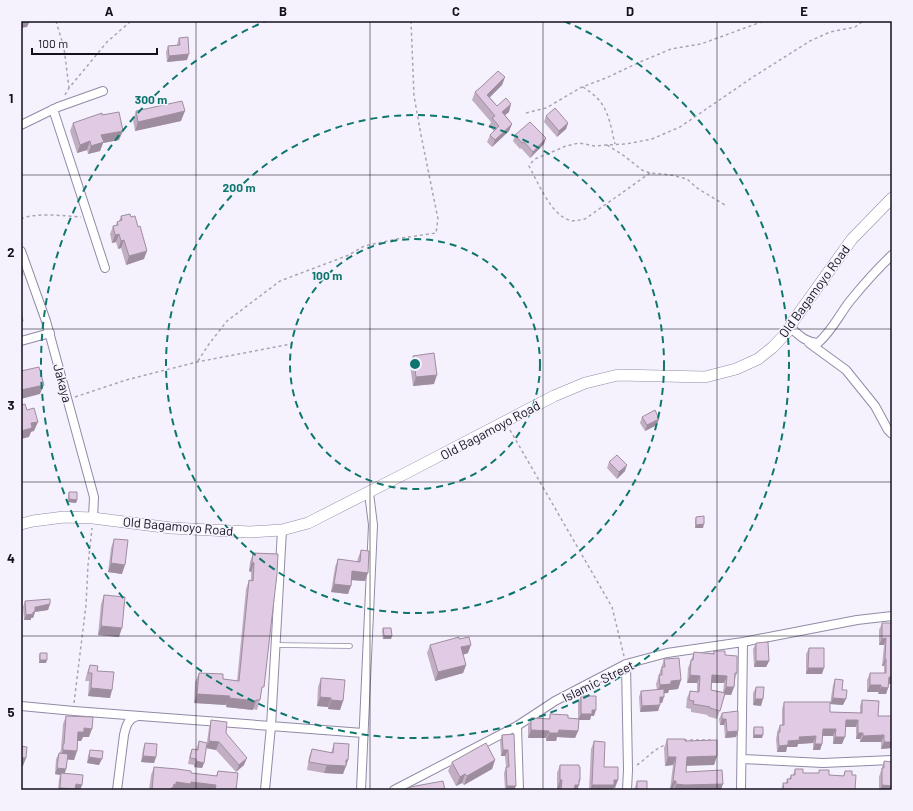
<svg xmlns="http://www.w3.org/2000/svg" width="913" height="811" viewBox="0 0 913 811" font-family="Barlow,sans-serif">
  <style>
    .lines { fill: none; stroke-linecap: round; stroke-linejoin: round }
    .service-casing { stroke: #928aa6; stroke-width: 5.5 }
    .minor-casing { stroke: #928aa6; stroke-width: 10 }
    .tertiary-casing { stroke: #928aa6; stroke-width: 12 }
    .path { stroke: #a8a5b0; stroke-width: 1.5; stroke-dasharray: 3 3; stroke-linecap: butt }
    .service { stroke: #fff; stroke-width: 4 }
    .minor { stroke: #fff; stroke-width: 8 }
    .tertiary { stroke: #fff; stroke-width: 11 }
    .wall { fill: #c2aec3; fill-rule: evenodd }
    .shaded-wall { fill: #9e8d9f }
    .building { fill: #e1cae3; stroke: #9e8d9f }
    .grid { fill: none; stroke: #14111b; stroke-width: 1; stroke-opacity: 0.55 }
    .ring { fill: none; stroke: #0f766e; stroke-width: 2; stroke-dasharray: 7 5 }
    .labels { text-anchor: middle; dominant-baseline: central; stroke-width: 3; stroke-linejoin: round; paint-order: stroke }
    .street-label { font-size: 13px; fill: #14111b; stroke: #f5f2fe }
    .centre { fill: #0f766e; stroke: #f5f2fe; stroke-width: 2 }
    .ring-label { font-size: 12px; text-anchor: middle; font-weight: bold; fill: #0f766e; stroke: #f5f2fe; stroke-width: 3; stroke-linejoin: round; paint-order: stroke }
    .neatline { fill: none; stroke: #14111b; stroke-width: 1.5 }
    .grid-label { font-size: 13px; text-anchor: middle; font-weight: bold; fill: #14111b }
  </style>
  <rect width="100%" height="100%" fill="#f5f2fe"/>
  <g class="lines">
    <g class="service-casing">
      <path id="service" d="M276 645 350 646"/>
    </g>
    <g class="minor-casing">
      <path id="minor" d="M53 109 105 268
        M21 125 58 107 103 91
        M21 251 46 321 94 497 93 518
        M790 327C800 336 805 342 818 343 832 331 839 315 850 301 863 285 877 269 892 255
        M21 341 50 333
        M809 343 846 370 875 406 888 430 892 434
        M626 664 628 770 627 790
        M21 706 74 711 363 733
        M517 726 519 790
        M742 759 823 763 892 760
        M117 790 124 735C126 726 128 718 138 716
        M265 790 271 726 282 530
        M361 790 373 525 369 493
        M394 790 517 726 555 701 626 664 667 653 743 642 857 620 892 616
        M741 790 743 642"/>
    </g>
    <g class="tertiary-casing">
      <path id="tertiary" d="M21 524 33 521 64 517 93 518 171 528 250 532 282 530 308 523 410 471 554 396 585 383 618 375 705 377 736 369 758 359 773 347 788 331 794 320 852 239 892 198"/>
    </g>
    <path class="path" d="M56 21 64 48 69 88
      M583 87C587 90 592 93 596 97 609 109 611 128 615 144
      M65 95 69 88 107 42 131 21
      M526 113 546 108 582 87 606 78 640 62 671 49 701 44 764 21
      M607 145 623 155 642 170 650 173 671 175 687 179 697 188 725 205
      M650 173 585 219C579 220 574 222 569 220 552 215 539 185 531 170L529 166 532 162 535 159 566 146 579 143 595 146 606 145 626 144 652 139 680 127 753 77 810 41 830 32 855 27 863 21
      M21 219C36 212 64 216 81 217
      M198 361 209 344 227 321 280 281 349 255 364 246 402 238 436 233 438 219 421 135 414 96 411 21
      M75 397 126 380 197 362 291 344
      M510 430 612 607 624 656
      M74 703 86 605 88 565 92 528
      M684 740H713
      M637 765C646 759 656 747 666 745"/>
    <use href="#service" class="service"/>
    <use href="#minor" class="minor"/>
    <use href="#tertiary" class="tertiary"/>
  </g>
  <path class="wall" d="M179 38 187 60 167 62 166 52 168 46 177 45V44Z
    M505 77 502 85 490 97 497 106 509 112 505 115 512 124 509 131 492 147 487 142 490 135 494 131 489 126 491 122 472 100 475 92 481 87Z
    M136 111 181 121 135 131 133 120Z
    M546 116 568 123 566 129 557 137 544 122Z
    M73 123 119 140 103 143 100 151 88 154 87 150 77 153 70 131Z
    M515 135 544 144 530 158 521 148 520 149 513 141Z
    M121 216 144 259 126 265 121 248 118 249 116 242 112 243 110 234 113 226 116 225 117 222 119 221Z
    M413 356 434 384 413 386 410 365Z
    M642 417 657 425 645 431 640 423Z
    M609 462 625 471 617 479 607 468Z
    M69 492 77 500 76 503 68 502V495Z
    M696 517 703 528H695V520Z
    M114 539 122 574 108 572 111 548Z
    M361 550 365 581 351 580 348 594 331 592 335 567 338 559 357 562 358 558Z
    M253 553 278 554 261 693 260 700 257 710 253 709V710L226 707V705L194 703 195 682 199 673 223 679 237 681 246 589 249 580H251V572L249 571 250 562Z
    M104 595 119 637 98 635 101 604Z
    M25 601 50 604 48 610 35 612 33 618H31V620H24L23 607Z
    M882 623H892V684H889L888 688 886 694H878L879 692H867V680L870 673H884V666H882L884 645H879V630Z
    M383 628 392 636 391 639H383L382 631Z
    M459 639 468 653 463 655 466 665 463 673 435 681 427 653 430 645Z
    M756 643 769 661 766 667H754L753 649Z
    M809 648 822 674H806V654Z
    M714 651 725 655 737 673 735 679 734 687 731 695H725L717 719 707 716 708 715 691 712V709L686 708 687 698 690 691 697 692V683H687L688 668 694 652 713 653ZM712 683H724L723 692 711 690Z
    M40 653 46 663H39V656Z
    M664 659 681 680 678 689 669 690 668 693H664L662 703H660L658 711 640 712 639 697 641 691 657 690 656 684Z
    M90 665 97 671 110 698 88 696 89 681H85L87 673Z
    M321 678 343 701 340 710 328 709V707L317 706 318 687Z
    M835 679 842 690 843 705 830 704 833 685Z
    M756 687 761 706 753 705V693Z
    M581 696 594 716H591L590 720H579L578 731 575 738 557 737 556 741H546V738H528V726L531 718 549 719 550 714 568 718 578 719V702Z
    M862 700 878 716 892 748 881 749V742H860V739H856V727H845L842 744H833V736H822V744L820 750H813V743L798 744 797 747H787L786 752H777L776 739 777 734V732L780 725H782V709L784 702 830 712 860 713V706Z
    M722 713 738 731 736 737 725 738 724 725H720L719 719Z
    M66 716 89 737H83L81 741H78L77 751 74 760 67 759 66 769 65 773 82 785 80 790H58L59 779 60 775 55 774 56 759 59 753H60L61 749 63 724Z
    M211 720 226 733 244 765 236 772 216 750 206 748 209 728Z
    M754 727 762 738H753V730Z
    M514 734V790H505L504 773 506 767 505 756H501L500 741 502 735Z
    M667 739 685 741 717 756 714 765H686V772L721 790H673V789H670L673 765 665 766 664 748Z
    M199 741 204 763 202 768 194 767V765L188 764 190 754 192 749 196 750Z
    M594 741 604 767 615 788H613L612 790H589L591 749Z
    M145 743 156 757 154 763 141 762 143 749Z
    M334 743 348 760 343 774 324 773 307 770 309 757 312 749 331 753Z
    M90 750 99 765 87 763 88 756Z
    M495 760 492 769 464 785 462 783 456 786 448 771 452 762Z
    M884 761 892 790H879V777Z
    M560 765 580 780 577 790H559L560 789H557V773Z
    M154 767 191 773 216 776 218 771 236 790H149L151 775Z
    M795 769 803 773H819V770L829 775 843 776 845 771 852 775 855 790H784L787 779H789L791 775H793Z
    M637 781 647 790H634Z
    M783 783 784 790H781Z"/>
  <path class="shaded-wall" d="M30 21 27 27 21 28V22Z
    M189 54 187 60 167 62 169 56Z
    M505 77 502 85 485 102 487 95Z
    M511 104 509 112 499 120 502 112Z
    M185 111 181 121 135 131 138 122Z
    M568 123 566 129 557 137 559 131Z
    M512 124 509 131 492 147 495 140Z
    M123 131 119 140 103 143 100 151 88 154 91 146 101 135Z
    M546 138 544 144 530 158 533 152Z
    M90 141 87 150 77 153 80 145Z
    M119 234 116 242 112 243 115 235Z
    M124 240 121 248 118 249 121 241Z
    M147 251 144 259 126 265 129 256Z
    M23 321 21 327V322Z
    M437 375 434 384 413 386 416 377Z
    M44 385 40 394 21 399V390Z
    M659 419 657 425 645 431 647 425Z
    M38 422 34 431 31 432 29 437 21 439V431L31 423Z
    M627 465 625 471 617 479 619 472Z
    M69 499 77 500 76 503 68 502Z
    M704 524 703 528H695L696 525Z
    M252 562 254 563 251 572 249 571Z
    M111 563 125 565 122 574 108 572Z
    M352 571 368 573 365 581 350 580Z
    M334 584 351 586 348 594 331 592Z
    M50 604 48 610 34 612H35L33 618H31V620H24L26 615 36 607Z
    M101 626 122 628 119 637 98 635Z
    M384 636H392L391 639H383Z
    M886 638 884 645H879L882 639Z
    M471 645 468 653 458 656 461 647Z
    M885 659H886L884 666H882Z
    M40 660H47L46 663H39Z
    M756 661H769L766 667H754Z
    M466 665 463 673 435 681 438 672Z
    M808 668H824L822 674H806Z
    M690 675 700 676 697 683H687Z
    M712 675 727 676 724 683H710Z
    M889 677H892V684H887Z
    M681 680 678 689 669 690 668 693 657 694 660 685 671 681Z
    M870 685H881L879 692H867Z
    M726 687H734L731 695 723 694Z
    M881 687 888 688 886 694H878Z
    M91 688 112 690 110 698 88 696Z
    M197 694 230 696 226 705 194 703Z
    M320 697 331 698 328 707 317 706Z
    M660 697H664L662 703H658Z
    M229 698 256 701 253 710 226 707Z
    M833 698 846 699 843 705 830 704Z
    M755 699H763L761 706 753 705Z
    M331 700 343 701 340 710 328 709Z
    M660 705 658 711 640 712 642 706Z
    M592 710H596L594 716H591L590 720H578L581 714Z
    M722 719H726L724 725H720Z
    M846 720H858L856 727H843Z
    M84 728 92 729 89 737H83L81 741H75L78 732Z
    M823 729H836L833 736H820Z
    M531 730 549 731 546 738H528Z
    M559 730 578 731 575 738 557 737 556 741H546L549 733Z
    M738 731 736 737 725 738 727 732Z
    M858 733H863L860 739H856Z
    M754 735H763L762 738H753Z
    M884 735 881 742H860L863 736Z
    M816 736 813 743 798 744 797 747H787L786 752H777L779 746 788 741 799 737Z
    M835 737H845L842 744H833Z
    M209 741 219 742 216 750 206 748Z
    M884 742H892V748L881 749Z
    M815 744H822L820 750H813Z
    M63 750 77 751 74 760 60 759Z
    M503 750H508L505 756H501Z
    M143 756 156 757 154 763 141 762Z
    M717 756 714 765 684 766 687 757Z
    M89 757 102 759 99 765 87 763Z
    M668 757H676L673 765 665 766Z
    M22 758H26L23 766H21Z
    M247 758 244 765 236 772 239 765Z
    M346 760H348L343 774 324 773 327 765Z
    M495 760 492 769 464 785 467 776Z
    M196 761 204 763 202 768 194 767Z
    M57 768 66 769 64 775 61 773 60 775 55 774Z
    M465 774 462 783 456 786 460 777Z
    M560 780H562L560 789H557Z
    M579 780H580L578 785H579L577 790H573L575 785Z
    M614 780H618L615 788H613L612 790H590L592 785Z
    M673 781H676L673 789H670Z
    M176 782H191L216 785 214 790H171L174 784Z
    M76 784 82 785 80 790H59L60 788Z
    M676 784H723L721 790H674Z
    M882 785 892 786V790H880Z
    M507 786H516L514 790H505Z"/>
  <path class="building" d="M188 37 189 54 169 56 168 46 180 45 179 38Z
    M498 71 505 77 487 95 497 106 506 98 511 104 502 112 512 124 495 140 490 135 499 126 492 118 495 116 475 92 481 87Z
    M182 101 185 111 138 122 136 111Z
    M555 108 568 123 559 131 546 116Z
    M119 112 123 131 101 135 104 142 91 146 90 141 80 145 73 123 102 113V115Z
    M530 122 546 138 533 152 524 142 522 143 515 135Z
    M130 214 131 217 135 216 138 227 140 226 147 251 129 256 124 240 121 241 119 234 115 235 113 226 118 225 117 222 122 220 121 216Z
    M21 268 23 275H21Z
    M21 311 23 321 21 322Z
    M434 353 437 375 416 377 413 356Z
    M39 367 44 385 21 390V371Z
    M25 404 27 410 34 408 38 422 31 423 32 428 21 431V405Z
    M655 410 659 419 647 425 642 417Z
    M617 455 627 465 619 472 609 462Z
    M69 492H77V500L69 499Z
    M704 516V524L696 525V517Z
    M114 539 128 540 125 565 111 563Z
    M361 550 369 551 368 573 352 571 351 586 334 584 338 559 360 562Z
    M253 553 278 554 277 574 269 643 264 687H262L260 700H256V701L229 698 230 696 197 694 199 673 223 674V679L239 681 249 580 253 581 254 563 252 562Z
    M104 595 125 597 122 628 101 626Z
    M50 599V604L36 607H35V612H33V614L26 615 25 601Z
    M882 623H892V677H889L888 688 881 687V685H870V673H886V659H885L886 638 882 639Z
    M383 628H391L392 636H384Z
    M459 637V639L469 637 471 645 461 647 466 665 438 672 430 645Z
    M768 642 769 661H756V643Z
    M809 648H824V668H808Z
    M714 651H725V655L737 656V673H735L734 687H726L727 676 712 675 711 690 725 693 720 711 710 708V707L693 704 694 701 689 700 690 691 699 692 700 676 690 675 691 660H693L694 652 714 654Z
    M40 653H47V660H40Z
    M679 658 681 680 671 681V684L660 685 659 675H662V667H665L664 659Z
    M90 665 98 666 97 671 114 672 112 690 91 688 92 673H88Z
    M321 678 345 680 343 701 331 700V698L320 697Z
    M835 679 843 680 842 690H847L846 699 833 698Z
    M756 687H764L763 699H755Z
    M664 689V697H660V705L642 706 641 691Z
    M581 696H596V710H592V714H581Z
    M862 700 879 701 878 716H892V742H884V735L863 736V733H858V720H846L845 737H835L836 729H823L822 744H815L816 736 799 737 800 740 788 741V745L779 746 778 733 780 732V725H784V702H830V712L862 713Z
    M738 711V731L727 732 726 719H722V713Z
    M550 714 568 715V718L579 719 578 731 559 730 558 733H549V731L531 730V718L550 719Z
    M66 716 93 717 92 729 84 728V732H78L77 751 63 750V744H64Z
    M211 720 227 722 226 733 247 758 239 765 219 742 209 741Z
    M754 727H763V735H754Z
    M514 734 516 786H507L506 767H509L508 750H503L502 735Z
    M667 739H685V741L717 740V756L687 757 686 772 722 770 723 784 685 785 676 784V781H673L676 757H668Z
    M199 741 207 743 204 763 196 761V759L190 758 192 749 198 750Z
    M594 741 605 742 604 767H618V780H614V785H592Z
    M145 743 157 744 156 757 143 756Z
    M334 743 349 744 348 760H346V766L327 765 309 762 312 749 333 753Z
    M486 743 495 760 467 776 465 774 460 777 452 762Z
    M21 746 27 747 26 758H22L21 765Z
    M90 750 103 751 102 759 89 757Z
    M59 753 68 754 66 769 57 768Z
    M884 761 892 762V786L882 785V768H884Z
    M560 765H579V767H580V780H579V785H575L574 790H561L562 780H560Z
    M154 767 177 769 191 771V773L217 776 218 771 238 773 236 790H215L216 785 191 782V784L176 782V785L174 784 173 788H171V790H152Z
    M795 769H803V773H819V770H829V775L844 776 845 771H852V775H856L855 790H866H784L783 783H788L787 779H791V775H795Z
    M61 773 83 775 82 785 76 784 75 789 60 788Z
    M443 781 445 790H411L410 787Z
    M637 781H647V790H637Z"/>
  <path class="grid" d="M196 21V790M370 21V790M543 21V790M717 21V790M21 175H892M21 329H892M21 482H892M21 636H892"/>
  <g class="ring">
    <circle cx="415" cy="364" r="125"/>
    <circle cx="415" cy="364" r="249"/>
    <path d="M564 21A374 374 0 1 1 266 21"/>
  </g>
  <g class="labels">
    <g class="street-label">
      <text transform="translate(814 291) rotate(-54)">Old Bagamoyo Road</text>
      <text transform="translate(63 383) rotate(75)">Jakaya</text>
      <text transform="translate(490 430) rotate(-28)">Old Bagamoyo Road</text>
      <text transform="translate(178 526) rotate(5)">Old Bagamoyo Road</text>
      <text transform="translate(598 681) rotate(-26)">Islamic Street</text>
    </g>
  </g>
  <circle cx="415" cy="364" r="6" class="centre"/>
  <g class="ring-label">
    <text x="151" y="104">300 m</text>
    <text x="239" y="192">200 m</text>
    <text x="327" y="280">100 m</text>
  </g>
  <rect width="913" height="811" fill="none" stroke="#f5f2fe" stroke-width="44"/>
  <path d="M32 48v6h125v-6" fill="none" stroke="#14111b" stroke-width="2"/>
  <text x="38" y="48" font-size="12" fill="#14111b" stroke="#f5f2fe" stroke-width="3" paint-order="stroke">100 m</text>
  <rect x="22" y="22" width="869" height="767" class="neatline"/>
  <g class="grid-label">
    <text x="109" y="16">A</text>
    <text x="283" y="16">B</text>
    <text x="456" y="16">C</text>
    <text x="630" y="16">D</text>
    <text x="804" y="16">E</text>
    <text x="11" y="103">1</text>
    <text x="11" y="257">2</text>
    <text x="11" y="410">3</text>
    <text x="11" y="563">4</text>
    <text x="11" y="717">5</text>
  </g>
</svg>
